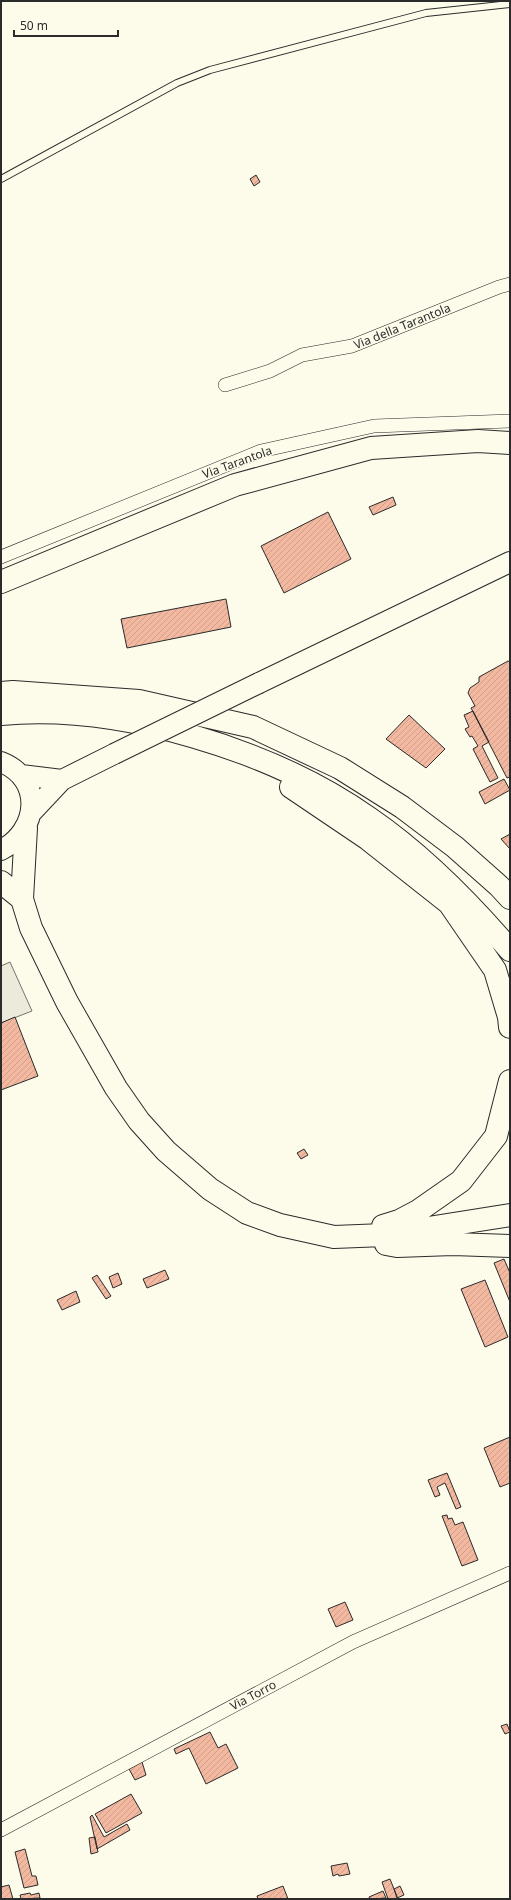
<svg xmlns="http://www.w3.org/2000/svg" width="511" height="1900" viewBox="0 0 511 1900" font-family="'Noto Sans',sans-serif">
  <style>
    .parking { fill: #eceadb; stroke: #74746e }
    .building { fill: url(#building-hatch); stroke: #2b2b2b }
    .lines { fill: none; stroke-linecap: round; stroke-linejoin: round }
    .lane-casing { stroke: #2b2b2b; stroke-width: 8 }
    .street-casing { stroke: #2b2b2b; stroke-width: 14 }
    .primary-casing { stroke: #2b2b2b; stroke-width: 22 }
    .highway-casing { stroke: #2b2b2b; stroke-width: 24 }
    .lane { stroke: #fdfbea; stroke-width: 6 }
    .street { stroke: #fdfbea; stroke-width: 13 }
    .primary { stroke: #fdfbea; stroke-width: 20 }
    .highway { stroke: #fdfbea; stroke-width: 22 }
    .primary-bridge-casing { stroke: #2b2b2b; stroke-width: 22; stroke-linecap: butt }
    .primary-bridge { stroke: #fdfbea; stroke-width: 20 }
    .labels { text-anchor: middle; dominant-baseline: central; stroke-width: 3; stroke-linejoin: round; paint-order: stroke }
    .street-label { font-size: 12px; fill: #2b2b2b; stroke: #fdfbea }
  </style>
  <defs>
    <pattern id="building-hatch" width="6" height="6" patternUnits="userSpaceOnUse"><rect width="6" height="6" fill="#f2b8a0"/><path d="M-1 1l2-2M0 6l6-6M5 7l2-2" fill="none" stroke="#d09e8a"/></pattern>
  </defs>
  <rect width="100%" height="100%" fill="#fdfbea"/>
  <path class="parking" d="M10 962 32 1011 1 1023V966Z"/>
  <path class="building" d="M256 175 260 182 254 186 250 179Z
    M393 497 396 505 373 515 369 507Z
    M328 512 351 559 284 593 261 546Z
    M226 599 231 627 127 648 121 619Z
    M508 661 510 662V777L507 778 471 708 475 706 468 693 470 688 479 682V677Z
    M473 711 489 742 482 746 498 778 490 782 473 749 478 746 472 736 470 737 465 729 469 727 464 715Z
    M409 715 445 749 426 768 386 739Z
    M504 779 510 790 485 804 479 792Z
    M510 834V849L501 839Z
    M15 1017 38 1076 1 1090V1023Z
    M304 1149 308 1155 301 1159 297 1153Z
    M504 1259 510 1273V1302L494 1263Z
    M165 1270 169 1279 147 1288 143 1279Z
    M118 1273 122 1284 113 1288 109 1277Z
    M97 1275 111 1296 106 1299 92 1278Z
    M485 1280 508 1337 485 1347 461 1289Z
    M76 1291 80 1302 62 1310 57 1300Z
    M510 1437V1483L500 1487 484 1448Z
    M447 1473 461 1507 456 1509 445 1483 437 1487 440 1495 435 1497 428 1480Z
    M447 1515 448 1519 452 1518 455 1525 463 1522 478 1560 462 1566 442 1516Z
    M345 1602 353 1620 336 1627 328 1609Z
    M507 1724 510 1732 505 1734 501 1726Z
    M210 1732 218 1748 226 1744 238 1768 206 1784 189 1748 176 1754 174 1749Z
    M142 1762 146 1775 135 1780 129 1769Z
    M131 1794 142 1813 106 1833 95 1814Z
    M92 1815 104 1837 127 1824 130 1830 97 1849 90 1817Z
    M95 1837 98 1852 91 1854 89 1838Z
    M25 1849 32 1876H36L38 1885 24 1888 15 1852Z
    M347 1863 350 1874 339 1876 338 1874 333 1876 331 1866Z
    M390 1879 398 1899H388L382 1882Z
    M9 1885 13 1899H1V1887Z
    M283 1886 288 1899H258L257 1896Z
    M400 1886 404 1895 397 1898 394 1889Z
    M383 1891 386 1898 370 1899 369 1897Z
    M30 1893 31 1895 39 1893 40 1898 21 1899 20 1895Z"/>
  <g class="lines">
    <g class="lane-casing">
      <path id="lane" d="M1 179 177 83 210 70 426 13 510 4"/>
    </g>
    <g class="street-casing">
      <path id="street" d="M225 385 270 371 302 355 352 346 499 287 510 284
        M1 557 261 451 374 426 510 421
        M1 1830 353 1642 510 1573"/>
    </g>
    <g class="primary-casing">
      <path id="primary" d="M259 683 510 562
        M1 762C44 779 39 831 1 850
        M21 775 62 780
        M31 813 62 780 114 754"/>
    </g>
    <g class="highway-casing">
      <path id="highway" d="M1 582 235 485 371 448 478 441 510 443
        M1 693 13 692 139 701 253 727 340 768 402 807 455 847 499 886 510 898
        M1 714C120 703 272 750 369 818 423 855 468 901 510 950
        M291 787 368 839 449 903 495 970 509 1017 510 1027
        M26 828 22 899 31 928 67 1002 116 1088 139 1121 166 1151 210 1189 247 1213 280 1225 334 1237 384 1235 510 1215
        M1 882 22 899
        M383 1226 399 1221 418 1211 461 1181 496 1136 510 1081
        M386 1244 397 1246 453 1244 510 1246"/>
    </g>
    <use href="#lane" class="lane"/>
    <use href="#street" class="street"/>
    <use href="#primary" class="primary"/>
    <use href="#highway" class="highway"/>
    <g class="primary-bridge-casing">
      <path id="primary-bridge" d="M114 754 259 683"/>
    </g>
    <use href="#primary-bridge" class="primary-bridge"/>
  </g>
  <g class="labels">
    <g class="street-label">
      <text transform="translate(402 326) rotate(-22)">Via della Tarantola</text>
      <text transform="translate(237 462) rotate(-20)">Via Tarantola</text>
      <text transform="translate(253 1695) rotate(-28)">Via Torro</text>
    </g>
  </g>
  <rect width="511" height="1900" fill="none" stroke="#2b2b2b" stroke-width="4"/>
  <path d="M14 30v6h104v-6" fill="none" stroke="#2b2b2b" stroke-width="2"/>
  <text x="20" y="30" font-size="12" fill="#2b2b2b" stroke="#fdfbea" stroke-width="3" paint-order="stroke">50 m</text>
</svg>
